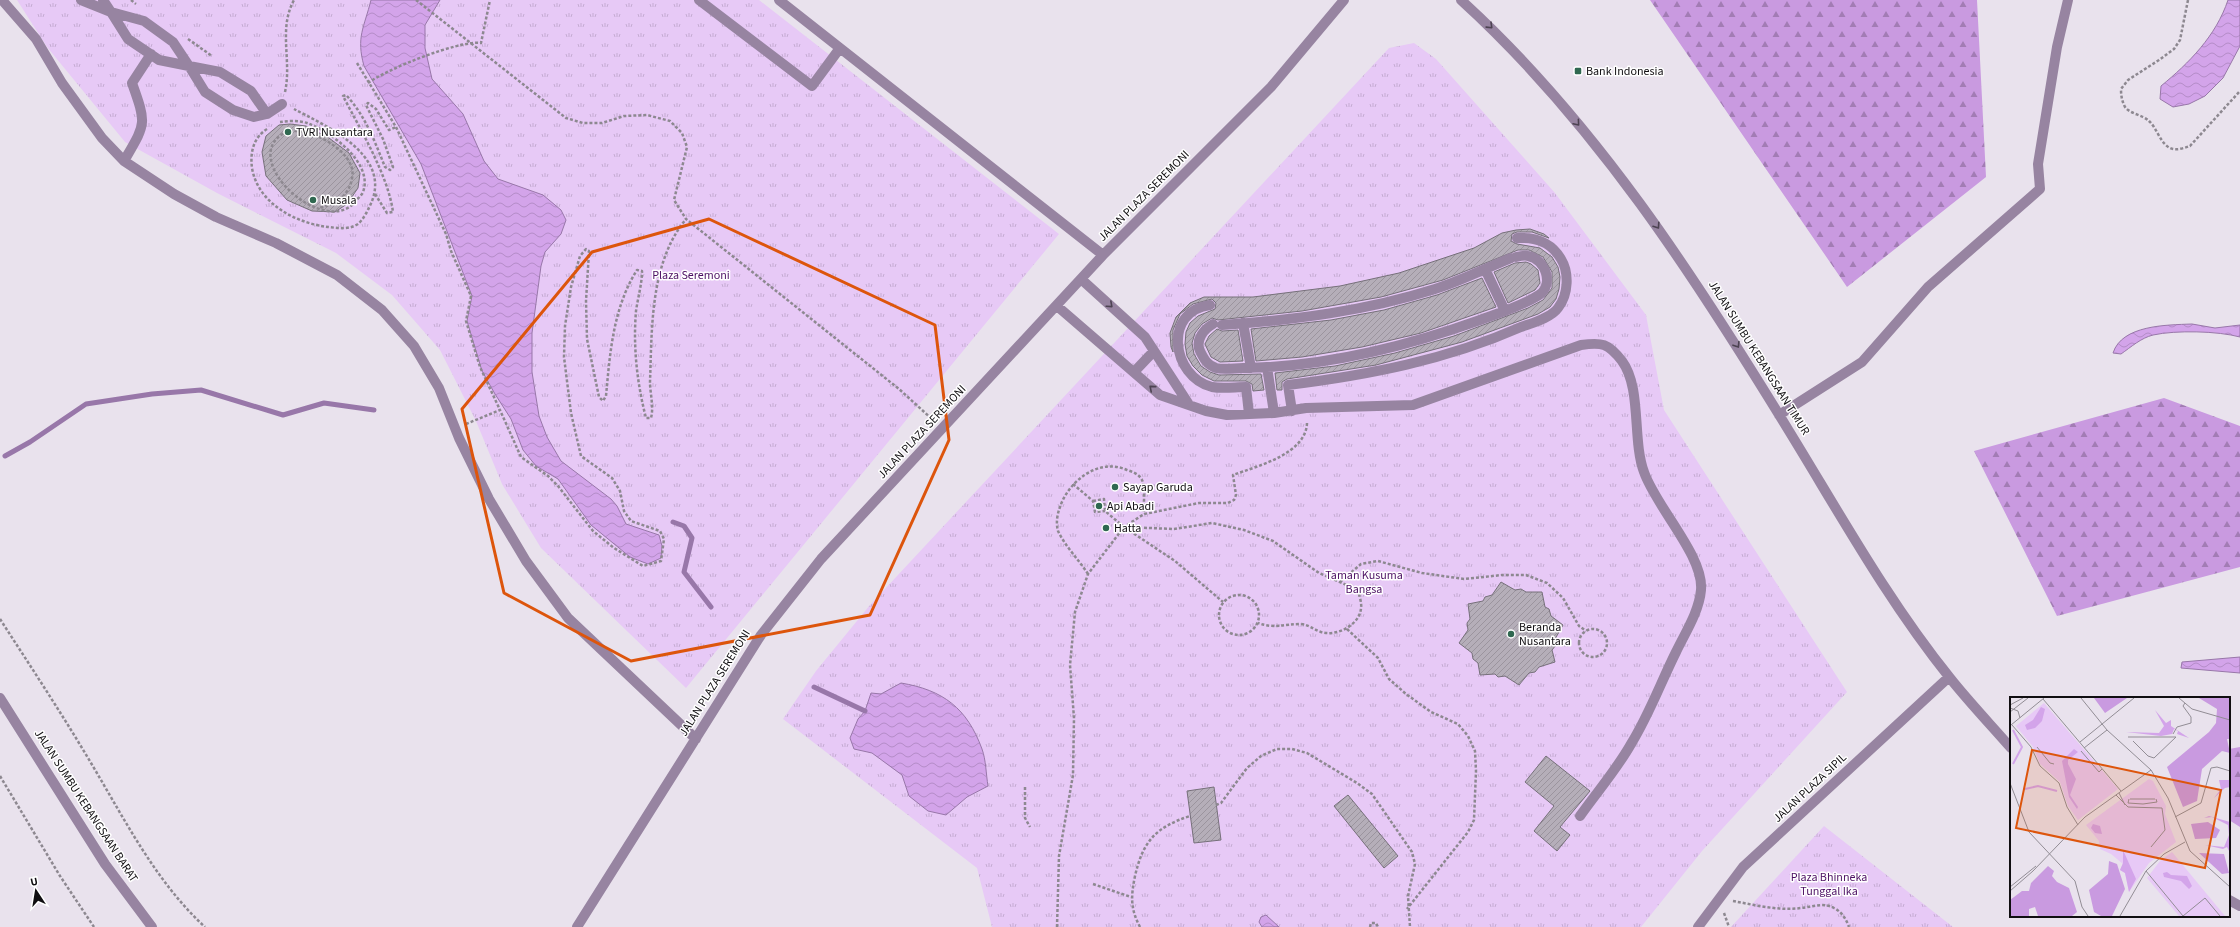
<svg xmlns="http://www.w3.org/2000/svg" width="2240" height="927" viewBox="0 0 2240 927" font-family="'Source Sans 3',sans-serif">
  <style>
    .grass { fill: url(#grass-tufts) }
    .forest { fill: url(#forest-firs) }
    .water { fill: url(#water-waves); stroke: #9877a9 }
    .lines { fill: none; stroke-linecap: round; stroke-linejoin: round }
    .stream { stroke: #9877a9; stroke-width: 5 }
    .building { fill: url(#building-hatch); stroke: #76707a }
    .path { stroke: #8d8890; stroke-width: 2.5; stroke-dasharray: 3 2; stroke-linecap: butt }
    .minor { stroke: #9784a1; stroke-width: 10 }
    .oneway { stroke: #4d4352 }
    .marked { fill: none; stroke: #dd550c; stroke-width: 3; stroke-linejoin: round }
    .poi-dot { fill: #2f6850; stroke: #fff; stroke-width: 1.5 }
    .labels { text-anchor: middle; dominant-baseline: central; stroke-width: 3; stroke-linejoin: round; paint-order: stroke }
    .poi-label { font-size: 12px; fill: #100e11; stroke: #fff; text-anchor: start }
    .street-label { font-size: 12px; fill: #100e11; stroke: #fff }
    .park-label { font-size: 12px; fill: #4c1063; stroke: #fff }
    .inset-river { fill: none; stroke: #d3a4ea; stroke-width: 2 }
    .inset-road { fill: none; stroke: #928d95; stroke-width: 1 }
    .view { fill: #dd550c; fill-opacity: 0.15; stroke: #dd550c; stroke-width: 2 }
    .inset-edge { fill: none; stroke: #100e11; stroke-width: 2 }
  </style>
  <defs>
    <pattern id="grass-tufts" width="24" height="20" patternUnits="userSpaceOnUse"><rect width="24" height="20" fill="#e7c9f6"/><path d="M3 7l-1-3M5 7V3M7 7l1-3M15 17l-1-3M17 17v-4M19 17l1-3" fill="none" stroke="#c5abd2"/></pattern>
    <pattern id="forest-firs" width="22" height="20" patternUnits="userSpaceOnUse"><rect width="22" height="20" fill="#c99ae0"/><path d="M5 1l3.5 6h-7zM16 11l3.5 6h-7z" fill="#a27cb4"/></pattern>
    <pattern id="water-waves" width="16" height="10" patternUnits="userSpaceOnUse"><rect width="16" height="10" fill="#d3a4ea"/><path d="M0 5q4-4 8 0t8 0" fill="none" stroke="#b48cc8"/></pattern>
    <pattern id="building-hatch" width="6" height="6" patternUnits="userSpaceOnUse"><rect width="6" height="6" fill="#b5aeb9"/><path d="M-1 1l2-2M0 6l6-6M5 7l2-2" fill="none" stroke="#9b949e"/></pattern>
  </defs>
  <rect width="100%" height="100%" fill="#e9e2ed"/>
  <path class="grass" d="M17 0H759L1059 234 686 688 541 548 502 484 476 421 440 350 392 295 336 253 217 193 125 142 47 47Z
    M1414 43 1436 59 1555 193 1646 315 1664 410 1847 692 1702 851 1641 927H992L977 868 783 719 816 671 870 605 1389 48Z
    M1824 826 1953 927H1731Z"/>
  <path class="forest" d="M1650 0H1977L1986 177 1847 287Z
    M2164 398 2240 426V567L2057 616 1974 451Z
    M2240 747V827L2229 820V749Z"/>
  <path class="water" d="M371 0H440L425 25V48L432 79 463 114 484 161 498 179 543 195 561 210 566 220 561 234 545 252 541 266 532 333V372L539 416 547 437 561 461 611 499 617 506 626 524 659 535 662 546 661 558 648 564 630 557 591 525 558 479 536 466 523 450 511 419 495 394 482 371 467 321 472 296 421 164 364 66C356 37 364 28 371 0Z
    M2228 0H2240V46L2223 78 2205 96 2189 104 2173 107 2160 99 2161 86C2189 63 2216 36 2228 0Z
    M2192 324 2215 328 2240 325V337C2218 331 2176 330 2153 335 2141 338 2131 347 2121 354L2113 353C2122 325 2166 325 2192 324Z
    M2240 657V673L2181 668 2182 662Z
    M901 683C943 690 967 708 982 749 986 760 986 774 988 786L967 797 946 815 928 811 909 796 902 775 872 753 854 749 850 738 858 719 865 711 871 693 881 694Z
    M1266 915 1279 927H1262L1259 922 1261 917Z"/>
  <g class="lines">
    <path class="stream" d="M5 456 30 442 86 404 152 394 201 390 283 415 324 403 374 410
      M673 522 684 526 692 538 684 572 711 607
      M814 687 865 711"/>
  </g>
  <path class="building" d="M290 124 306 126 329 138 349 153 360 173 358 188 347 204 335 212 312 211 287 200 266 176 262 152 266 136 279 125Z
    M1530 229 1544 234 1549 238 1532 232H1517L1512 234 1511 241 1517 244 1540 248 1552 257 1558 267 1560 277 1559 289 1556 299 1550 307 1538 314 1462 342 1376 365 1287 379 1282 382V390H1277L1275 373 1335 366 1395 353 1454 336 1528 308 1543 300 1552 288V272L1543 257 1529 250H1518L1443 280 1381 297 1302 311 1218 320 1212 318 1202 324 1195 333 1192 343 1194 354 1201 366 1210 372 1219 375 1261 374 1264 390 1253 391 1252 384 1246 381H1214L1202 375 1193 366 1187 356 1185 344 1186 332 1190 323 1198 316 1215 309 1216 303 1212 299 1193 304 1180 314 1173 330V352L1171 347 1170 333 1176 317 1190 303 1204 297H1253L1340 286 1399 273 1474 248 1502 233 1516 230Z
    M1526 262 1531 264 1538 270 1540 283 1535 290 1508 303 1494 272 1515 263Z
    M1482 278 1496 307 1421 333 1362 347 1302 357 1256 361 1251 329 1331 320 1384 310 1437 295Z
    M1217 329 1222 331 1238 330 1243 361 1220 362 1211 357 1205 344 1209 336Z
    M1501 582 1515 590 1521 589 1526 592H1542L1545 607 1549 609 1551 616 1563 625 1555 639 1556 645 1552 650 1555 662 1539 667 1535 672 1529 673 1519 685 1505 676 1498 677 1495 674 1480 675 1478 663 1473 659 1472 653 1459 643 1468 630 1467 623 1470 619 1468 604 1483 601 1485 597 1492 595Z
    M1546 756 1590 791 1560 827 1570 835 1557 851 1534 831 1554 806 1525 782Z
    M1214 787 1221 840 1194 843 1187 791Z
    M1348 795 1398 856 1384 868 1334 806Z"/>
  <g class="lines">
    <path class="path" d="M131 0 136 4
      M416 0 566 118 583 123H602L624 116 647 115 670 121 682 133 687 147 674 200 686 219 899 389 933 420
      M2188 0 2180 40 2174 49 2159 60 2128 80 2121 89C2121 96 2122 101 2125 107 2130 114 2143 115 2149 121 2157 128 2160 143 2170 148 2176 151 2184 148 2190 146L2240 91
      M188 39 212 56
      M357 63 396 127 446 234 451 251 471 296 466 321 480 367 500 410
      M368 83C387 69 459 40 481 43L490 0
      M285 92C292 61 278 29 294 0
      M280 122C288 121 298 120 307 123 330 131 374 163 363 192 362 195 358 198 356 201 325 239 241 163 281 135 300 121 345 146 351 166 354 172 352 180 350 186 347 192 342 199 336 202 331 205 325 206 319 208
      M267 129C253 138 250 153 252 168 258 204 296 223 328 227 338 228 349 230 358 224 364 219 369 208 372 201 390 154 326 126 294 109
      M375 194 387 213 393 212C388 175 360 129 343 96L346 95C365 115 375 142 385 167L390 170 393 167 383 139 366 105 368 103 376 109 389 130 396 127
      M466 424 500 410 521 457 548 476 558 486 593 531 614 548 643 566 661 561 664 539 660 531 631 521 624 511 620 491 612 478 581 456 571 413 564 357 565 326 571 287 580 256 586 249 589 251 586 301 587 339 599 397 603 401 606 396C610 353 613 308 637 270L642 271C642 284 638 297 636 311 633 347 637 383 646 418H651C654 407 650 393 650 382 652 327 650 263 686 219
      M1073 484 1093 501 1095 512 1105 511
      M1093 501 1104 499 1105 511 1124 527 1175 561 1223 602
      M1124 527 1174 529 1212 523 1244 530 1273 541 1319 573 1358 590C1359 595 1362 603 1361 608 1360 625 1336 637 1321 632 1313 629 1309 625 1301 624 1284 624 1275 629 1258 623
      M1088 574C1079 560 1065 546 1058 531 1056 524 1057 516 1059 510 1067 482 1098 457 1127 470 1133 472 1139 474 1142 480 1146 488 1143 504 1144 514
      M1340 582 1361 564 1378 561 1422 573 1464 579 1502 575H1526L1547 583 1563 598 1579 626 1586 631
      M1219 615a20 20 0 1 1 40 0a20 20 0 1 1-40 0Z
      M0 619C31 667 62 714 91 763 125 820 156 882 205 927
      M1347 629 1378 658 1389 679 1406 694 1431 712 1458 724 1468 736 1475 751 1476 771 1474 820 1468 832 1407 909
      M1579 643a14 14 0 1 1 28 0a14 14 0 1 1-28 0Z
      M0 776 60 876 94 927
      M1025 787V818L1030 827
      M1216 805 1221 803 1247 768 1261 756 1277 749H1292L1307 753 1357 783 1372 794 1412 852 1415 864 1408 896 1410 927
      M1093 884 1131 897
      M1733 901C1755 905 1778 911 1801 908 1812 907 1823 902 1834 908 1842 912 1846 919 1849 927
      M1724 913 1729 927
      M1057 927 1059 856 1073 775 1074 718 1070 665 1075 612 1088 574 1124 527 1144 514 1199 503H1228L1234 500 1236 495 1233 475C1257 466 1308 454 1307 421
      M1140 927C1130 908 1131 896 1135 876 1143 841 1156 827 1190 816
      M1370 927 1371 923H1376L1378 927"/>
    <path class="minor" d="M2 0 36 39 62 83 102 138 124 161 174 194 216 217 276 243 337 275 382 310 414 346 439 388 459 438 489 499 526 561 568 618 696 739
      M81 0 111 12 128 39 159 60 189 66 205 92 233 110 254 117 267 114 282 104
      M103 0 111 12 144 21 173 42 189 66 220 72 251 91 267 114
      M699 0 812 86 840 48
      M779 0 1103 255
      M1461 0C1595 122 1695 277 1789 431 1840 514 1888 601 1950 678 1969 702 1991 725 2011 748
      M124 161C146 123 147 125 132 83L151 54
      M1485 269 1505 311
      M1081 279 1145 337 1188 403
      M1210 305C1163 311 1171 376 1212 387 1223 389 1235 387 1246 387L1249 414
      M1057 306 1160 395 1206 411 1227 415 1274 413 1306 408 1413 405 1581 345C1602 342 1608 343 1622 361 1642 388 1632 440 1644 472 1656 507 1704 556 1701 590 1699 612 1685 633 1676 652 1661 682 1649 715 1631 744 1617 769 1597 792 1580 816
      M1243 323 1251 368
      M1213 324C1204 329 1195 340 1200 351 1204 359 1207 365 1216 368 1224 370 1235 368 1243 368 1323 367 1405 347 1480 320 1499 313 1522 306 1539 295 1554 285 1546 259 1528 256 1525 255 1520 256 1516 257
      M1222 325C1294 320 1366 311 1435 289 1461 281 1486 268 1511 258
      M1267 367 1274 413
      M1134 372 1154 351
      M1292 411 1288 385C1369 375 1446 360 1521 327 1532 323 1551 318 1558 308 1569 294 1569 272 1561 259 1551 242 1536 237 1517 238
      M1779 415 1862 362 1928 287 2040 189 2038 164 2057 47 2068 0
      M0 698 105 864 152 927
      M2229 900 2240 906
      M577 927 761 635 821 559 1103 255 1271 87 1344 0
      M1698 927 1743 867 1949 677"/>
  </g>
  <defs><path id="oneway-chevron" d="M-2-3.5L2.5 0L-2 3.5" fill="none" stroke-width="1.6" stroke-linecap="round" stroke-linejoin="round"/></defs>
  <g class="oneway">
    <use href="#oneway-chevron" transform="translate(1490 26) rotate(44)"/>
    <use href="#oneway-chevron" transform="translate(1577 123) rotate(50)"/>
    <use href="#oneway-chevron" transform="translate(1657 226) rotate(56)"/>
    <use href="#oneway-chevron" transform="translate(1110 305) rotate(42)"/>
    <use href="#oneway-chevron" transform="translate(1737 345) rotate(58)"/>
    <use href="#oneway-chevron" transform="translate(1152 388) rotate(-139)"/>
  </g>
  <path class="marked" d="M709 219 935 325 949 440 870 615 631 661 504 593 462 409 592 252Z"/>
  <g class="poi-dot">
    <rect x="1574" y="67" width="8" height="8" rx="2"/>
    <circle cx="288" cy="132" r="4"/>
    <circle cx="313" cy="200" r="4"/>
    <circle cx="1115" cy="487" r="4"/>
    <circle cx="1099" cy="506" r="4"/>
    <circle cx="1106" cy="528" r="4"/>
    <circle cx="1511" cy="634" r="4"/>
  </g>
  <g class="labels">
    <g class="poi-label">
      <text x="1586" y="71">Bank Indonesia</text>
      <text x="296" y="132">TVRI Nusantara</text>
      <text x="321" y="200">Musala</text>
      <text x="1123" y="487">Sayap Garuda</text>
      <text x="1107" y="506">Api Abadi</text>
      <text x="1114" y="528">Hatta</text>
      <text x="1519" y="627">Beranda<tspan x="1519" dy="14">Nusantara</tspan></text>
    </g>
    <g class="street-label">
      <text transform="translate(1144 196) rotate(-45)">JALAN PLAZA SEREMONI</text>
      <text transform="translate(1759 358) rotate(58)">JALAN SUMBU KEBANGSAAN TIMUR</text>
      <text transform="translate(922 432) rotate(-47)">JALAN PLAZA SEREMONI</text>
      <text transform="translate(715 683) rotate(-58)">JALAN PLAZA SEREMONI</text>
      <text transform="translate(1810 788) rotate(-43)">JALAN PLAZA SIPIL</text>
      <text transform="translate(86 806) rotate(57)">JALAN SUMBU KEBANGSAAN BARAT</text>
    </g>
    <g class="park-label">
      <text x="691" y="275">Plaza Seremoni</text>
      <text x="1364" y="575">Taman Kusuma<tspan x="1364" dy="14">Bangsa</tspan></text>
      <text x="1829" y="877">Plaza Bhinneka<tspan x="1829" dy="14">Tunggal Ika</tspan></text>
    </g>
  </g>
  <g transform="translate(2010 697)">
    <rect width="220" height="220" fill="#e9e2ed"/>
    <path d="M34 6 108 92 68 123 58 109 50 85 30 67 23 50 6 29ZM139 82 143 84 156 109 155 117 166 145 139 166 119 195 115 176 110 173 113 167 101 157 90 152 89 144 76 128ZM162 155 215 219H169L137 181 150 164Z" fill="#e7c9f6"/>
    <path d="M84 1H117L95 16ZM189 1H220V42H217L220 56 212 54 192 72 187 104 173 110 157 70 199 35 206 26 207 12ZM198 125 210 133 206 141 185 142 181 127ZM189 156 214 157 219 176 212 177ZM99 164 107 167 115 192 102 219H91L84 215 79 193 98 177ZM38 169 44 174 42 179 47 185 59 191 67 215 62 219H28L25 210 19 212V219H0V203L12 194H19L21 186Z" fill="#c99ae0"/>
    <path d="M31 10 35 12 32 24 25 31 17 33 15 28 23 23ZM145 13 156 26 161 23V29L179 41 167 37 168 34 164 32 162 37 151 39 116 35 149 36 154 29ZM64 52 68 55 58 63V67L66 82 60 98 68 110 67 112 59 100 52 64ZM209 83H220V90L215 91 204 101 211 92ZM199 119 220 125V156L217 150 213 152 195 148 214 150 219 138 218 128 202 120 194 121ZM83 127 90 129 92 137 85 136 81 131ZM113 153 126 182 119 195 115 176 110 173 113 166ZM157 175 161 178 177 179 182 189 179 192 171 184 154 180 153 176Z" fill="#d3a4ea"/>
    <path class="inset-river" d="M3 67 12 50 3 33M15 92 28 89 47 94"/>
    <path class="inset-road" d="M71 1 97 33 141 73 158 101 180 154 220 190M169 1 182 12 220 23M33 2 111 94M0 8 13 1M0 11 8 14 10 21M0 15 18 1M1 28 34 1M2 28 21 50 30 69 49 86 57 110 68 128M163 37 167 30 181 26V20L173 9 175 6M118 40H166L144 61 138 59 123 44M70 45 124 1M27 50 40 66 44 67M74 51 97 33M71 54 89 75 92 72M0 86 19 135 65 184 72 210 78 219M109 96 115 108M106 98 118 110 152 111 155 133 141 150M119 102 118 106 133 107 147 105 146 102M120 102H145M165 120 191 106 201 71 207 70 220 74M136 174 173 219M0 190 26 169M0 194 23 174 75 120 141 73M110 219 136 174 154 157 175 145M173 219 195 201 210 219"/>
    <path class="view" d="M22 53 211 93 195 171 6 131Z"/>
    <rect width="220" height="220" class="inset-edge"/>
  </g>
  <g transform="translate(36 891) rotate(348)" stroke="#ffffff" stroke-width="3" paint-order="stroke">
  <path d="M0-3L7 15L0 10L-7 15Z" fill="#100e11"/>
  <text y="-6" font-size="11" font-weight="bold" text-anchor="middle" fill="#100e11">U</text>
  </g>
</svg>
